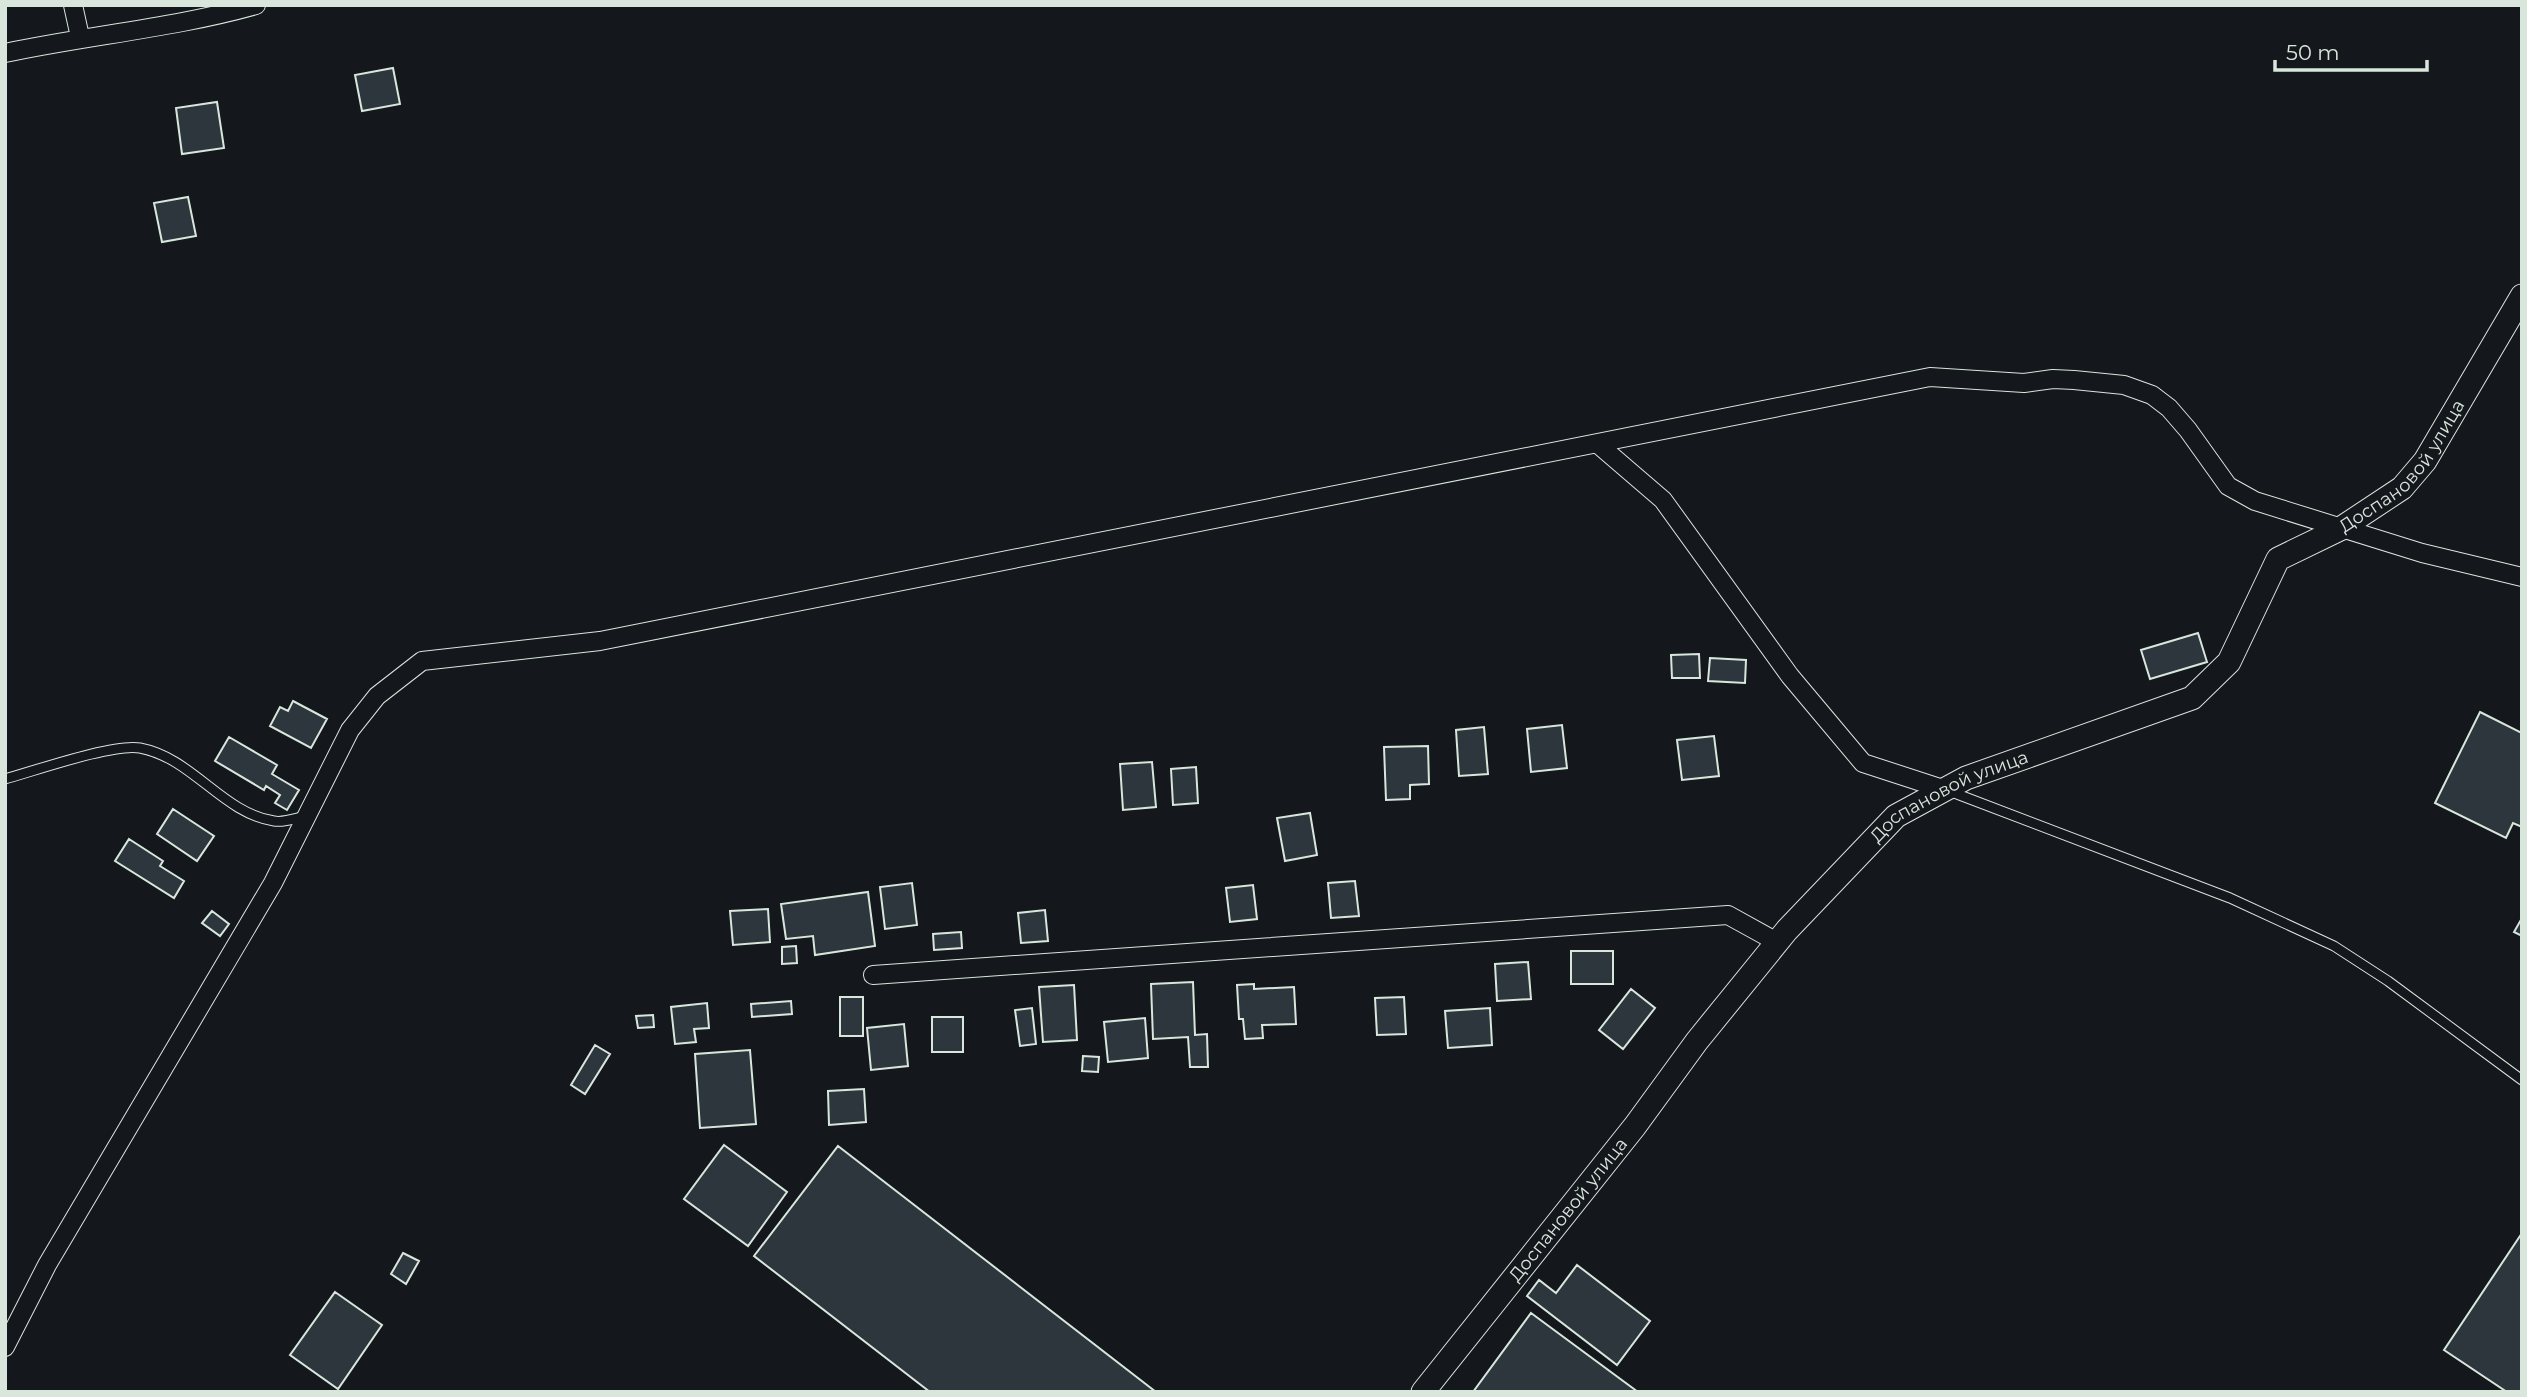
<svg xmlns="http://www.w3.org/2000/svg" width="2527" height="1397" viewBox="0 0 2527 1397" font-family="Montserrat,sans-serif">
  <style>
    .building { fill: #2c363c; stroke: #d8e6dc; stroke-width: 2 }
    .lines { fill: none; stroke-linecap: round; stroke-linejoin: round }
    .service-casing { stroke: #d8e6dc; stroke-width: 11 }
    .minor-casing { stroke: #d8e6dc; stroke-width: 20 }
    .tertiary-casing { stroke: #d8e6dc; stroke-width: 25 }
    .service { stroke: #14181c; stroke-width: 9 }
    .minor { stroke: #14181c; stroke-width: 18 }
    .tertiary { stroke: #14181c; stroke-width: 23 }
    .labels { text-anchor: middle; dominant-baseline: central; stroke-width: 5; stroke-linejoin: round; paint-order: stroke }
    .street-label { font-size: 18px; fill: #d8e6dc; stroke: #14181c }
  </style>
  <rect width="100%" height="100%" fill="#14181c"/>
  <path class="building" d="M393 68 400 104 362 111 355 75Z
    M217 102 224 148 182 154 176 108Z
    M188 197 196 236 162 242 154 203Z
    M2198 633 2207 662 2150 679 2141 650Z
    M1699 654 1700 678H1672L1671 655Z
    M1710 658 1746 660 1745 683 1708 681Z
    M293 701 327 719 311 748 270 726 280 707 288 711Z
    M2480 712 2522 733V827L2513 823 2506 838 2435 803Z
    M1562 725 1567 768 1531 772 1527 729Z
    M1484 727 1488 774 1459 776 1456 730Z
    M1714 736 1719 776 1682 780 1677 740Z
    M229 737 277 765 272 774 299 790 287 810 275 803 280 795 266 786 264 790 215 761Z
    M1428 746 1429 784 1410 785V799L1386 800 1384 747Z
    M1152 762 1156 807 1123 810 1120 764Z
    M1196 767 1198 803 1173 805 1171 769Z
    M173 809 214 836 197 861 157 834Z
    M1310 813 1317 855 1285 861 1277 818Z
    M129 839 163 861 160 866 184 881 174 898 115 861Z
    M1355 881 1359 916 1331 918 1328 883Z
    M912 883 917 925 885 929 880 887Z
    M1253 885 1257 919 1230 922 1226 888Z
    M868 892 875 946 815 955 813 936 786 939 781 904Z
    M768 909 770 942 733 945 730 911Z
    M1045 910 1048 941 1021 943 1018 913Z
    M212 911 229 924 220 936 202 923Z
    M2522 918V936L2514 932Z
    M961 932 962 948 934 950 933 934Z
    M796 946 797 963 782 964V947Z
    M1571 951H1613V984H1571Z
    M1528 962 1531 999 1497 1001 1495 964Z
    M1193 982 1195 1035 1207 1034 1208 1067H1190L1188 1037 1153 1039 1151 984Z
    M1254 984V989L1294 987 1296 1024 1262 1025 1263 1038 1245 1039 1243 1019H1239L1237 985Z
    M1074 985 1077 1040 1043 1042 1039 987Z
    M1631 989 1655 1008 1623 1049 1599 1030Z
    M840 997H863V1036H840Z
    M1404 997 1406 1034 1377 1035 1375 998Z
    M791 1001 792 1014 752 1017 751 1004Z
    M707 1003 709 1028 694 1029 696 1042 675 1044 671 1007Z
    M1032 1008 1036 1044 1020 1046 1015 1010Z
    M1490 1008 1492 1045 1448 1048 1445 1011Z
    M653 1015 654 1027 638 1028 636 1016Z
    M932 1017H963V1052H932Z
    M1145 1018 1148 1058 1108 1062 1104 1022Z
    M904 1024 908 1066 871 1070 867 1028Z
    M595 1045 610 1054 585 1094 571 1085Z
    M750 1050 756 1124 700 1128 695 1054Z
    M1083 1056 1099 1057 1098 1072 1082 1071Z
    M864 1089 866 1122 829 1125 828 1091Z
    M724 1145 787 1192 748 1246 684 1199Z
    M838 1146 1156 1392H930L754 1256Z
    M2522 1233V1392H2507L2444 1350Z
    M403 1253 419 1261 406 1284 391 1274Z
    M1577 1265 1650 1321 1617 1365 1527 1296 1539 1280 1556 1293Z
    M335 1292 382 1325 338 1389 290 1355Z
    M1531 1313 1638 1392H1473Z"/>
  <g class="lines">
    <g class="service-casing">
      <path id="service" d="M5 779C34 771 114 743 140 748 193 758 222 813 274 821 284 823 296 818 306 816
        M1949 791 2230 898 2334 946 2388 981 2522 1080"/>
    </g>
    <g class="minor-casing">
      <path id="minor" d="M73 5 80 37
        M5 53C89 35 175 28 256 5
        M1599 445 1663 500 1790 676 1863 763 1946 790
        M873 975 1728 915 1777 942
        M5 1347 47 1265 273 883 350 730 377 696 422 661 600 641 1930 377 2024 383 2053 379 2074 380 2124 385 2152 395 2169 408 2188 430 2228 486 2255 501 2422 553 2522 577"/>
    </g>
    <g class="tertiary-casing">
      <g id="tertiary">
        <path id="s1" d="M1423 1392 1635 1126 1697 1041 1787 930 1896 816 1966 778 2192 698 2229 662 2278 559 2340 529 2402 488 2425 461 2522 296"/>
      </g>
    </g>
    <use href="#service" class="service"/>
    <use href="#minor" class="minor"/>
    <use href="#tertiary" class="tertiary"/>
  </g>
  <g class="labels">
    <g class="street-label">
      <text stroke="none"><textPath href="#s1" startOffset="1390">Доспановой улица</textPath></text>
      <text stroke="none"><textPath href="#s1" startOffset="802">Доспановой улица</textPath></text>
      <text stroke="none"><textPath href="#s1" startOffset="233">Доспановой улица</textPath></text>
    </g>
  </g>
  <rect width="2527" height="1397" fill="none" stroke="#d8e6dc" stroke-width="14"/>
  <path d="M2275 60v10h152v-10" fill="none" stroke="#d8e6dc" stroke-width="3.5"/>
  <text x="2286" y="60" font-size="21" fill="#d8e6dc" stroke="#14181c" stroke-width="5" paint-order="stroke">50 m</text>
</svg>
